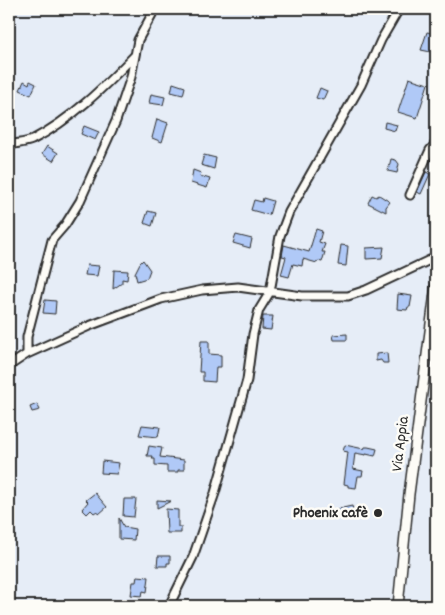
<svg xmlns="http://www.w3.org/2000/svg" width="445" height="615" viewBox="0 0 445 615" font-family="Dekko,sans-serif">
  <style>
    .building { fill: #b0c9f7; stroke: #2b2b2b }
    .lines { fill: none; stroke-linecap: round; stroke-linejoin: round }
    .minor-casing { stroke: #2b2b2b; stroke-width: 11 }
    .major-casing { stroke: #2b2b2b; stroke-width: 12 }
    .minor { stroke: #fdfcf7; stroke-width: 7 }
    .major { stroke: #fdfcf7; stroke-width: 9 }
    .poi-dot { fill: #2b2b2b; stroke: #fdfcf7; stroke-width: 2 }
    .labels { text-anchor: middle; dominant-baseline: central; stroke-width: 5; stroke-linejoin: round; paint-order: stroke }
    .street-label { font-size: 16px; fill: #2b2b2b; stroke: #fdfcf7 }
    .poi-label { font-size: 16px; font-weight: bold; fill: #2b2b2b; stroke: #fdfcf7; text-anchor: end }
  </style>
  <rect width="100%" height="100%" fill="#e6edf7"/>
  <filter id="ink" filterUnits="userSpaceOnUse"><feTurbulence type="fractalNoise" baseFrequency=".02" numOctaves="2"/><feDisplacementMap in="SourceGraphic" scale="10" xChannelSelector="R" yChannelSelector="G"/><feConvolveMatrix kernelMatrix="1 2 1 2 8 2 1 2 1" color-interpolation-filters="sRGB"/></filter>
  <g filter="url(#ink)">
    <path class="building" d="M427 32 436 34V53L421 50Z
      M409 78 428 84 417 118 398 112Z
      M24 81 29 84 30 81 36 84 31 95 20 90Z
      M173 83 185 87 183 95 171 92Z
      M320 88 327 91 323 100 316 98Z
      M151 94 165 97 163 105 149 103Z
      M157 119 168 123 162 142 152 138Z
      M385 122 397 125 395 131 384 128Z
      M84 126 99 132 95 140 81 134Z
      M47 146 58 153 53 161 42 154Z
      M204 155 216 158 214 169 201 165Z
      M391 159 396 160 399 164 397 173 388 171Z
      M193 170 201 173 200 176 210 179 207 188 191 183Z
      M426 172 430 174 421 194 417 192Z
      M372 195 376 197 379 195 390 202 386 207V212L368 203Z
      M263 198 273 201 269 215 251 210 254 200 262 202Z
      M148 211 156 213 152 226 144 223Z
      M316 229 322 231 319 242 325 244 322 252H325L322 262 318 261 317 263 303 259 302 266 293 264 289 277 281 275 286 257 282 256 284 245 309 252Z
      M236 235 252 239 250 248 233 243Z
      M341 245 348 246 346 266 338 265Z
      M384 247 382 258 366 259V248Z
      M143 260 150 270 147 278 137 281 135 273 140 263Z
      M87 265 99 266 97 276 85 275Z
      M114 270 128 271 127 280 122 279V283L113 289Z
      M398 294 412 296 410 307H408L407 310 397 309Z
      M45 300 56 301 55 314 43 313Z
      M263 316H273L271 330 262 329Z
      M347 334V340H334L333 335Z
      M201 341H209V354L221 355V367H216L215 382 203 381V372H199Z
      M387 353 388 363H383L381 360 376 361V354Z
      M37 404 40 410 32 412 30 407Z
      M142 425 160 427 158 437 139 435Z
      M345 445 364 449 365 447H368L377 449 375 456 366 454V455L355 453 353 469 363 471 362 476H358L356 488 348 487V485L344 484 348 452 343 451Z
      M149 446 162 448 160 457 184 460V470H178V472H167V466L155 465V459H152L153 456H147Z
      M102 461 119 463 117 474 101 473Z
      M95 493 107 507 99 514 97 511 94 513 91 510 87 514 82 509 88 502 86 500Z
      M124 499H136L134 517 123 516Z
      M157 500 171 501 157 508Z
      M352 506 354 513 340 516 338 509Z
      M166 509 178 510V527H181V533H167Z
      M119 518 124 527 135 529 134 540 119 539Z
      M431 522 436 523V532L431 531Z
      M158 556H170V563H167V566H157Z
      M137 576 149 577 147 592 143 591 142 596 131 595 133 582H136Z"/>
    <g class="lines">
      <g class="minor-casing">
        <path id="minor" d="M9 145C16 143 25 143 32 140 71 120 104 87 135 55
          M410 195 430 150 436 143
          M27 354V337L52 240 65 225 80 201 116 121 131 77 138 40 155 9
          M9 366 27 354 89 326 161 299 202 290 238 287 302 296H348L366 290 436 257
          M169 606 193 557 215 493 247 380 253 334 259 310 270 292 280 236 289 212 361 85 381 40 399 9"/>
      </g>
      <g class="major-casing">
        <path id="major" d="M398 606 409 494 436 285"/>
      </g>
      <use href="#minor" class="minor"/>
      <use href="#major" class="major"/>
    </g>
  </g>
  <circle class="poi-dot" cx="378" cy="513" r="5"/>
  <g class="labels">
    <g class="street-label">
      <text transform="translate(401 444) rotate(-83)">Via Appia</text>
    </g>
    <g class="poi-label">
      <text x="368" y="513">Phoenix cafè</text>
    </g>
  </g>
  <rect width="445" height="615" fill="none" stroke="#fdfcf7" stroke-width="30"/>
  <rect x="15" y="15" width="415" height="585" fill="none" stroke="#2b2b2b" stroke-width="2" filter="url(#ink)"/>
</svg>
